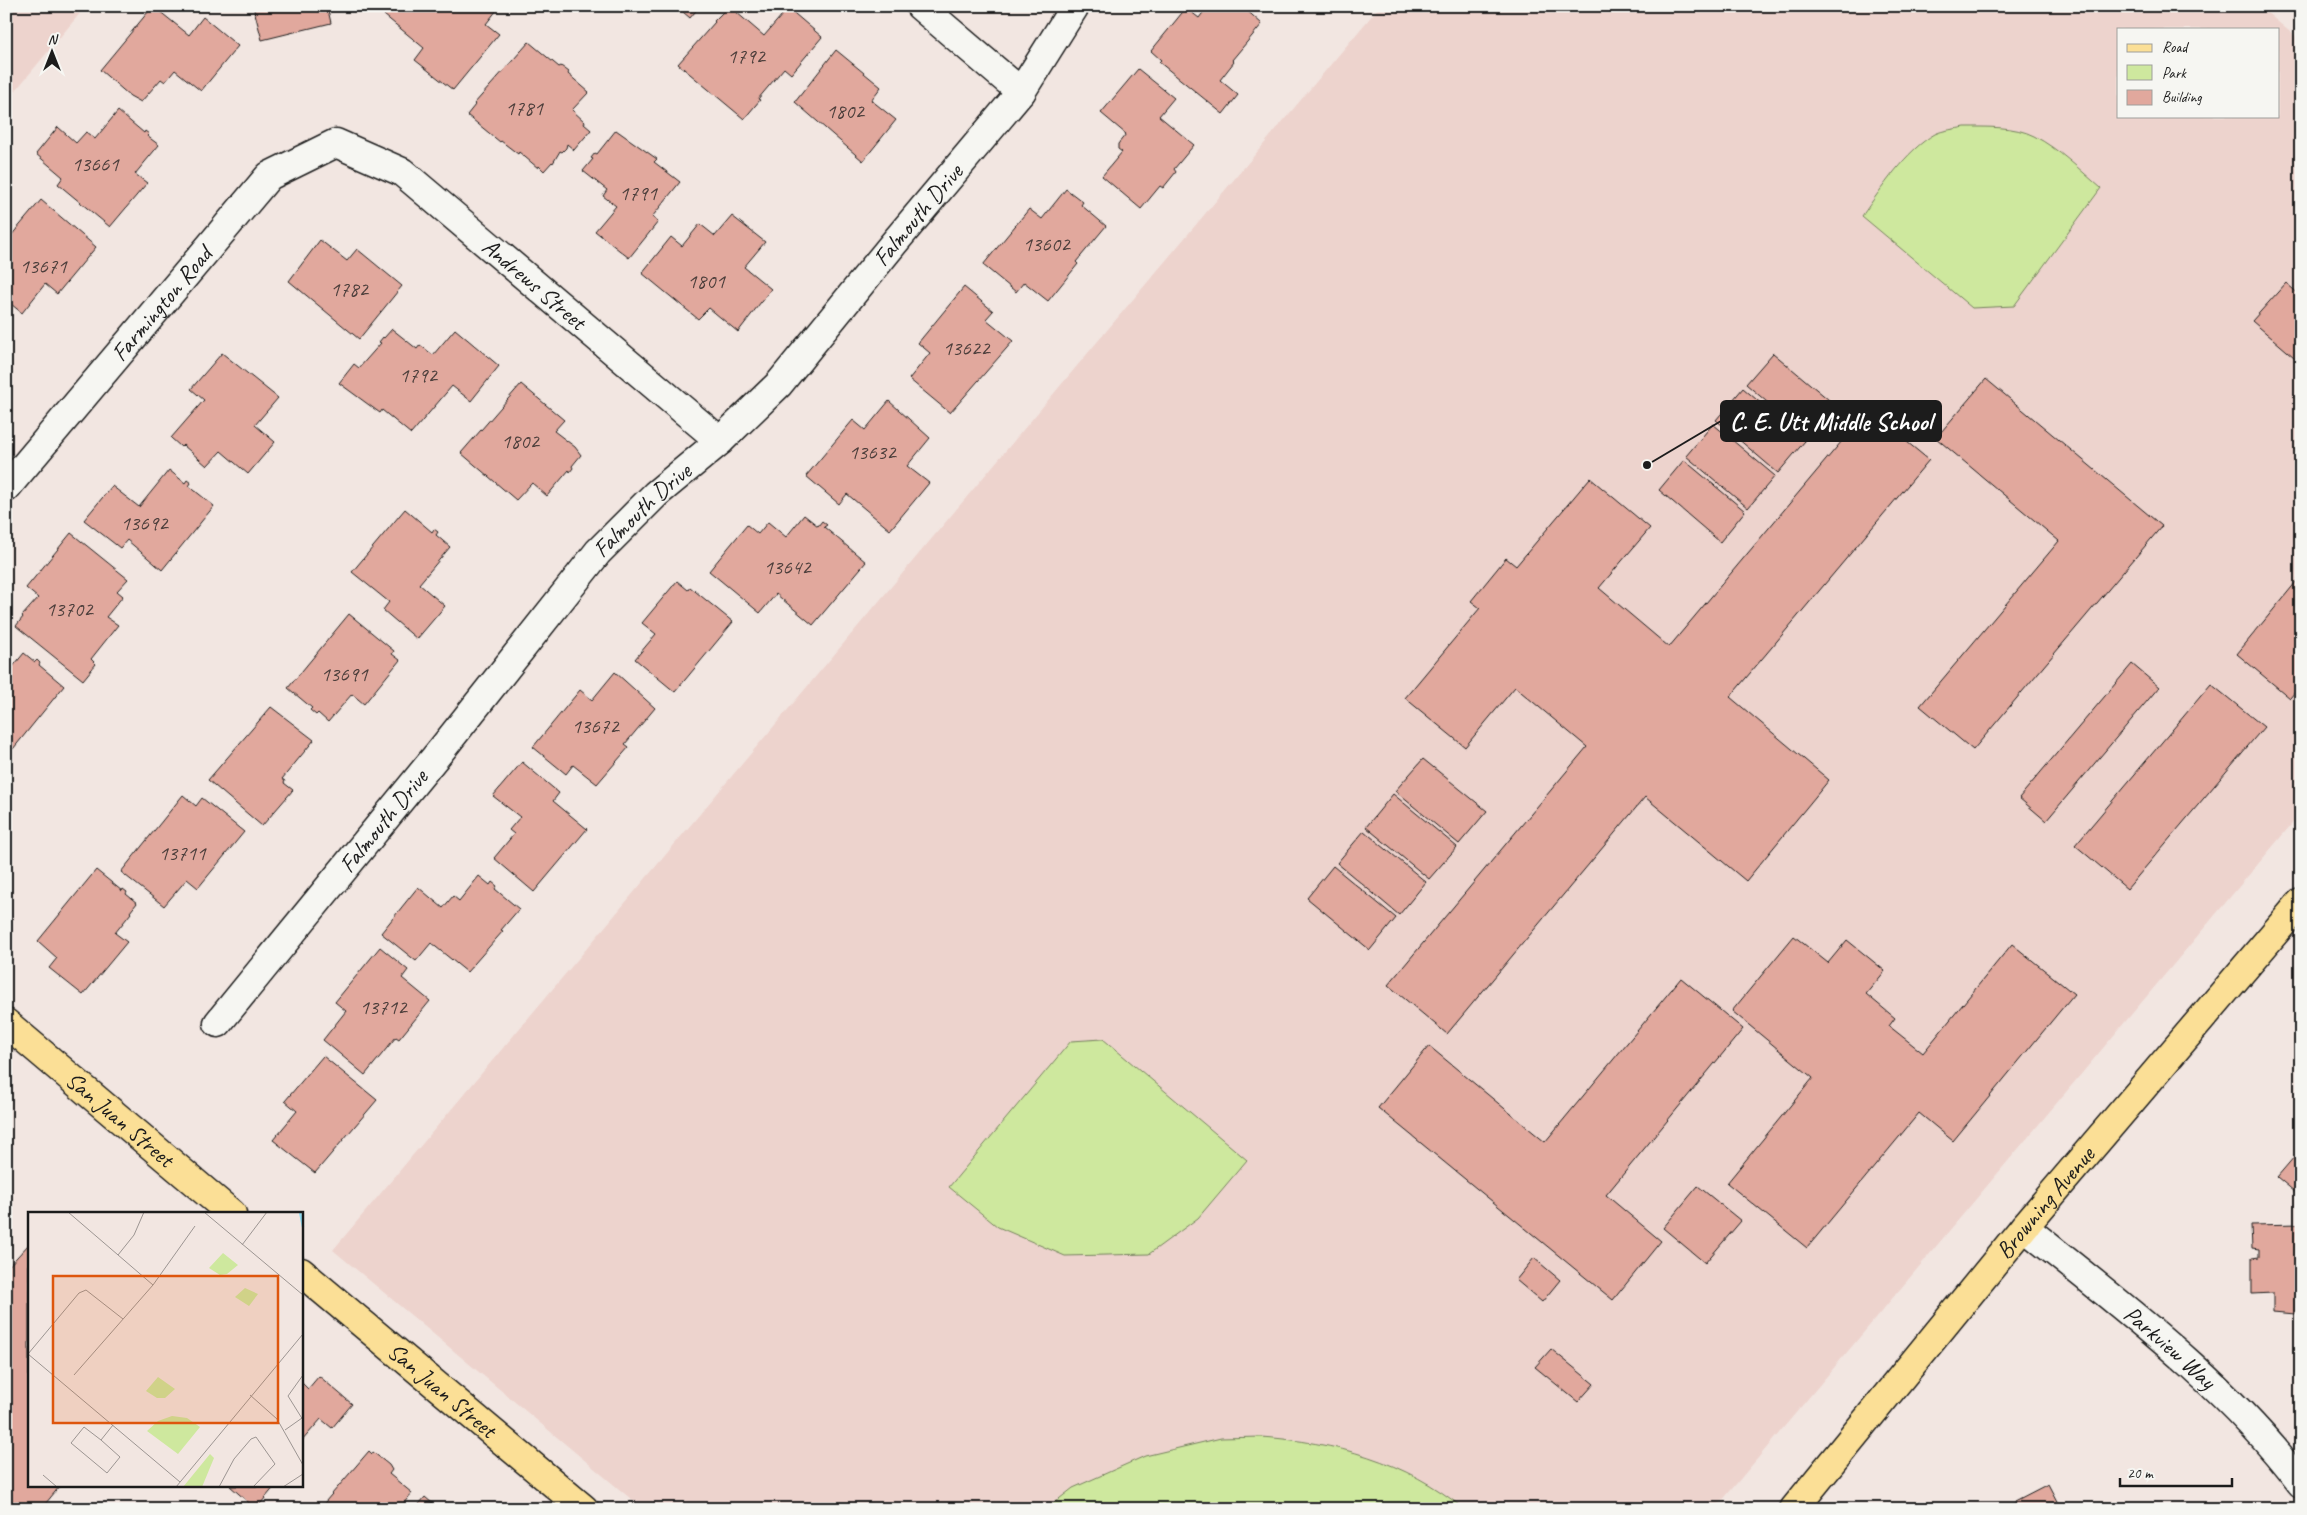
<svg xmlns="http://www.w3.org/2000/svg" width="2307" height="1515" viewBox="0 0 2307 1515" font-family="Caveat,sans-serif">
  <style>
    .built { fill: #edd3cd; fill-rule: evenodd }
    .green { fill: #cee89e; stroke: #75825d }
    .building { fill: #e1a89d; stroke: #1c1c1c }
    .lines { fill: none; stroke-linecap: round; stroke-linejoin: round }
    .minor-casing { stroke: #1c1c1c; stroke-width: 31 }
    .major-casing { stroke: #1c1c1c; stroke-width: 31 }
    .minor { stroke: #f6f6f2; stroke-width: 28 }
    .major { stroke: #fbdf96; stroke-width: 28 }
    .labels { text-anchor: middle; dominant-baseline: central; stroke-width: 4; stroke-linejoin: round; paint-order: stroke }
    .number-label { font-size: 21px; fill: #4d3f3c }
    .street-label { font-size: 24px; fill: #1c1c1c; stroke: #f6f6f2 }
    .inset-river { fill: none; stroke: #90dbf1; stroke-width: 2.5 }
    .inset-road { fill: none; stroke: #9c9592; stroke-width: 1 }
    .view { fill: #de560d; fill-opacity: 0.15; stroke: #de560d; stroke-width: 2.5 }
    .inset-edge { fill: none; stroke: #1c1c1c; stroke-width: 2.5 }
    .leader { fill: none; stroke: #1c1c1c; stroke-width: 2 }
    .callout-dot { fill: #1c1c1c; stroke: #f6f6f2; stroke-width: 2 }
    .callout { fill: #1c1c1c; stroke: #1c1c1c; stroke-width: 2 }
    .callout-label { font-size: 25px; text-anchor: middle; font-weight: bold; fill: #fff }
  </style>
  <rect width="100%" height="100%" fill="#f2e6e1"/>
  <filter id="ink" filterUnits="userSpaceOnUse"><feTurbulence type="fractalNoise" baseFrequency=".02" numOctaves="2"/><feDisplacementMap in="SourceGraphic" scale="10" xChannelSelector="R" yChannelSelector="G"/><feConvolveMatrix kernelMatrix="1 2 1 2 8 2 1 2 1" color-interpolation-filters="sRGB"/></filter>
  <g filter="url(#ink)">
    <path class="built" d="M6 6H86L6 102Z
      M1380 6H2259L2301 41V813L1715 1509H643L333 1250ZM2118 29H2278V116H2118Z"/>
    <path class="green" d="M1965 127C1986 127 2015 126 2034 136 2059 149 2080 170 2101 188L2014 306 1972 308 1862 216C1881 189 1906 150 1935 134 1943 130 1956 129 1965 127Z
      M1103 1039 1247 1160 1198 1218 1149 1254 1065 1256 998 1227 949 1187 1071 1041Z
      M1261 1437C1335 1442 1406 1461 1464 1509H1046L1073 1488 1145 1456 1221 1438Z"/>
    <path class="building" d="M153 6 189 35 203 17 238 46 201 91 175 70 165 82 161 79 141 102 130 96 100 70Z
      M253 6H342L328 10 331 23 262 40Z
      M391 6H500L486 24 499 34 453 90 415 60 424 48 384 15Z
      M676 6H700L690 18Z
      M729 6 764 36 788 8 822 37 791 74 784 68 758 99 760 100 744 119 678 64 715 22 714 21Z
      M1208 6H1242L1262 24 1232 60 1234 62 1220 80 1238 95 1223 114 1159 62 1161 60 1151 51 1186 8 1199 18Z
      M529 42 559 67 561 66 569 72 568 74 589 92 572 110 585 122 584 124 591 130 574 150 567 144 566 148 562 152 560 151 553 163 552 162 544 171 539 166 538 168 519 152 518 154 501 141 500 142 467 115 475 105 474 104Z
      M836 50 881 87 871 100 896 120 863 161 795 102Z
      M1138 69 1174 98 1159 116 1194 145 1174 169 1176 172 1163 188 1160 186 1141 209 1102 176 1122 152 1118 149V144L1126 134 1101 113Z
      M118 111 144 133 145 131 149 134 147 136 159 145 135 174 147 183 110 227 58 184 63 177 36 154 58 127 76 143 86 132 95 139Z
      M616 130 657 159 654 162 680 182 652 217 658 222 629 258 595 231 616 206 603 196 607 190 583 171 593 159 591 158 595 153 597 154Z
      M1066 189 1083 202 1081 205 1106 226 1076 262 1078 264 1048 301 1024 282 1016 292 983 265 1029 209 1042 219Z
      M41 200 96 247 57 294 45 284 22 313 6 300V246L12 239 10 237Z
      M732 216 765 242 744 267 771 289 738 332 709 308 698 319 642 273 671 237 682 246 700 224 715 236Z
      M320 240 347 261 357 249 402 286 359 339 289 281Z
      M2286 283 2301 296V363L2252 321Z
      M964 287 993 311 986 319 1013 341 950 413 909 379 930 353 918 343Z
      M392 329 417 349 420 345 433 355 455 329 499 366 471 401 452 386 411 434 382 410 380 413 339 383 354 364 359 368 381 343 379 342 383 337 384 338Z
      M222 353 278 398 255 425 275 442 248 474 221 451 207 466 183 445 181 447 171 438 204 400 191 389Z
      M1773 353 1835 405 1808 437 1746 384Z
      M1986 379 2162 526 1973 750 1920 706 2059 541 1936 438Z
      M521 384 564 420 554 431 575 447 581 455 572 466 573 468 570 472 569 470 547 496 532 483 516 500 461 453Z
      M1743 388 1805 441 1778 473 1716 420Z
      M889 401 930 438 907 466 929 483 890 530 847 494 839 504 806 476 853 420 865 430Z
      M1868 410 1929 460 1730 697 1829 780 1746 881 1645 797 1447 1034 1388 985 1587 747 1515 687 1465 747 1405 698 1480 608 1471 601 1506 558 1516 566 1590 478 1650 528 1599 588 1669 647Z
      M1713 424 1775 476 1748 508 1686 456Z
      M1684 460 1745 511 1720 542 1659 490Z
      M169 470 185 483 187 480 191 483 189 486 214 506 162 570 127 540 120 548 84 520 112 486 139 507Z
      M405 509 432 532 434 529 438 532 436 535 450 547 419 584 445 606 417 639 383 610 389 602 352 572Z
      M804 515 818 526 822 521 827 525 824 527 866 562 813 625 776 594 760 613 709 571 747 525 758 534 768 522 786 537Z
      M71 533 128 579 117 591 123 596 106 617 118 625 91 659 96 664 83 680 16 626 23 617 22 616 38 598 26 588Z
      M2301 576V685L2290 698 2237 654Z
      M677 581 688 590 690 587 733 622 675 692 635 659 656 634 642 623Z
      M349 614 394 651 392 654 400 660 364 704 352 694 328 722 318 713 316 715 310 710 312 708 288 688Z
      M24 653 35 662 37 660 40 663 39 665 64 686 13 749 6 744V675Z
      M2132 664 2159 687 2046 821 2019 798Z
      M615 672 655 708 625 744 629 747 597 784 573 765 566 774 533 747 580 690 592 700Z
      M2211 684 2264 727 2127 889 2075 845Z
      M271 707 314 740 282 779 285 781 284 783 293 790 262 826 208 780Z
      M1423 759 1487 811 1459 844 1395 791Z
      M522 762 559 793 553 801 587 829 534 892 494 858 514 834 509 830 520 817 493 796Z
      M1393 794 1457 847 1429 879 1366 827Z
      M183 795 196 806 202 798 244 832 198 888 187 879 164 906 121 872Z
      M1364 831 1426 882 1399 915 1337 863Z
      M1333 866 1396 918 1370 950 1307 898Z
      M96 870 122 891 123 889 127 892 126 894 137 903 130 912 131 913 115 933 127 942 83 995 49 968 57 958 38 941Z
      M479 876 490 885 492 882 497 886 495 889 519 909 501 930 503 931 467 972 431 943 416 961 381 933 418 887 443 908 453 896 459 901Z
      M1794 936 1828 963 1847 940 1885 971 1866 994 1895 1018 1889 1026 1923 1053 2012 944 2074 994 1953 1141 1919 1113 1807 1248 1727 1183 1813 1078 1732 1011Z
      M380 947 408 970 402 978 430 1001 399 1039 396 1037 365 1075 323 1040 346 1011 335 1002Z
      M1681 978 1743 1029 1606 1195 1661 1241 1613 1300 1378 1108 1429 1046 1545 1142Z
      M323 1056 377 1100 315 1173 273 1140 297 1111 285 1101Z
      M2301 1149V1197L2277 1177Z
      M1698 1186 1741 1221 1705 1263 1663 1228Z
      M2301 1224V1312H2295V1314L2273 1312V1293L2252 1294V1258L2259 1257V1249L2252 1248 2251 1225Z
      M29 1244V1486H60L41 1509H6V1269Z
      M1534 1258 1560 1280 1542 1302 1516 1280Z
      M1551 1349 1594 1384 1578 1402 1535 1367Z
      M319 1376 352 1404 332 1428 321 1419 301 1442V1382L308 1389Z
      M369 1451 372 1454 373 1452 389 1465 392 1470 389 1474 412 1493 399 1509H319Z
      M2048 1484 2061 1509H2000L2016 1504 2015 1501Z
      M230 1486H275L256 1509Z
      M425 1497 439 1509H415Z"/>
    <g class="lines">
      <g class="minor-casing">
        <g id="minor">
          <path d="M920 6 1021 92"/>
          <path id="s1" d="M6 488 269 176 336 143 402 172 720 441"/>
          <path id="s2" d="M218 1023 442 749 598 552 656 494 720 441 779 384 894 243 1021 92 1075 6"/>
          <path id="s3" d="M2024 1227C2120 1305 2225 1382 2301 1483"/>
        </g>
      </g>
      <g class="major-casing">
        <g id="major">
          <path id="s4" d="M6 1023 232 1214"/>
          <path id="s5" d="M301 1272 584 1509"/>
          <path id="s6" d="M1794 1509 2024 1227 2301 902"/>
        </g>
      </g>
      <use href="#minor" class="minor"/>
      <use href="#major" class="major"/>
    </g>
  </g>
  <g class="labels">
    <g class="number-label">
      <text x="746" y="56">1792</text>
      <text x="524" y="108">1781</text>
      <text x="845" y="111">1802</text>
      <text x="95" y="164">13661</text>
      <text x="638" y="193">1791</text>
      <text x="1046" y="244">13602</text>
      <text x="43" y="266">13671</text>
      <text x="706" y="281">1801</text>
      <text x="349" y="289">1782</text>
      <text x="966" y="348">13622</text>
      <text x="418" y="375">1792</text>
      <text x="520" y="441">1802</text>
      <text x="872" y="452">13632</text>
      <text x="144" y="523">13692</text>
      <text x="787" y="567">13642</text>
      <text x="69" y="609">13702</text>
      <text x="344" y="674">13691</text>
      <text x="595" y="726">13672</text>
      <text x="182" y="853">13711</text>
      <text x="383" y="1007">13712</text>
    </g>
    <g class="street-label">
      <text stroke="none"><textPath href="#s2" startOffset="1071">Falmouth Drive</textPath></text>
      <text stroke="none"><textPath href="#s1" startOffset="728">Andrews Street</textPath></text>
      <text stroke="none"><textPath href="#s1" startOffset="241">Farmington Road</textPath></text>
      <text stroke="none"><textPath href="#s2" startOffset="666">Falmouth Drive</textPath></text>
      <text stroke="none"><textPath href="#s2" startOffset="261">Falmouth Drive</textPath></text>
      <text stroke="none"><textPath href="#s4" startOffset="149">San Juan Street</textPath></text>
      <text stroke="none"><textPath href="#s6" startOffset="396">Browning Avenue</textPath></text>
      <text stroke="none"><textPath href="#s3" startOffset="189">Parkview Way</textPath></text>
      <text stroke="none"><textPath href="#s5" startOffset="184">San Juan Street</textPath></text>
    </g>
  </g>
  <g transform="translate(28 1212)">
    <rect width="275" height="275" fill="#f2e6e1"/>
    <path d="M195 41 210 53 199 62 192 63 181 56ZM217 76 230 82 221 94 207 85ZM130 165 147 177 137 186H129L118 179ZM144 204 159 206 172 215 150 242 119 219 130 209ZM182 242 186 246 174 275H155Z" fill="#cee89e"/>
    <path class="inset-river" d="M272 0 275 15"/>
    <path class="inset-road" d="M40 0 125 73M176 0 275 83M214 33 239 0M90 43 106 23 116 0M0 142 51 81 58 78 95 107M0 142 152 270M46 163 125 73 167 14M275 163 260 184 275 208M222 183 249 207 275 253M257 218 274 206M73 228 56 215 43 231 79 261 92 245 73 228 85 213M15 263 29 275M148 275 275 122M191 275 206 247 223 227 228 225 247 252 225 275M255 275 275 262"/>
    <path class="view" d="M25 64H250V211H25Z"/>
    <rect width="275" height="275" class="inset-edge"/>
  </g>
  <path class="leader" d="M1647 465L1721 421"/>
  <circle class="callout-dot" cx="1647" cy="465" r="5"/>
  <rect class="callout" x="1721" y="401" width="220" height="40" rx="5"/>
  <g class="callout-label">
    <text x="1831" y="430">C. E. Utt Middle School</text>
  </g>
  <rect width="2307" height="1515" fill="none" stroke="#f6f6f2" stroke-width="25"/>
  <rect x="12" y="12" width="2282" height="1490" fill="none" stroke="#1c1c1c" stroke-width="2" filter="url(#ink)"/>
  <rect x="2117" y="28" width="162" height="90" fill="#f6f6f2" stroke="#9f9f9c"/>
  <rect x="2127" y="44" width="25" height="8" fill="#fbdf96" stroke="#9f9f9c"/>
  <text x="2162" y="52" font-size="15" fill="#1c1c1c">Road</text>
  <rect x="2127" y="65" width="25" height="15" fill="#cee89e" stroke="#9f9f9c"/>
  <text x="2162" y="78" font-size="15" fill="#1c1c1c">Park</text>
  <rect x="2127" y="90" width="25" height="15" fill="#e1a89d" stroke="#9f9f9c"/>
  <text x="2162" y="102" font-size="15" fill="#1c1c1c">Building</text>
  <g transform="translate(52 52)" stroke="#f6f6f2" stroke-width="4" paint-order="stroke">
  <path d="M0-4L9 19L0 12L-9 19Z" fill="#1c1c1c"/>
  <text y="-8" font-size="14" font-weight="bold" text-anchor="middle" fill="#1c1c1c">N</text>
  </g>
  <path d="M2120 1478v8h112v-8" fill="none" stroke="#1c1c1c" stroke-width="2.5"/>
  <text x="2127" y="1478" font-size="15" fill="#1c1c1c" stroke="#f6f6f2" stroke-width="4" paint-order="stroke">20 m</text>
</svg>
